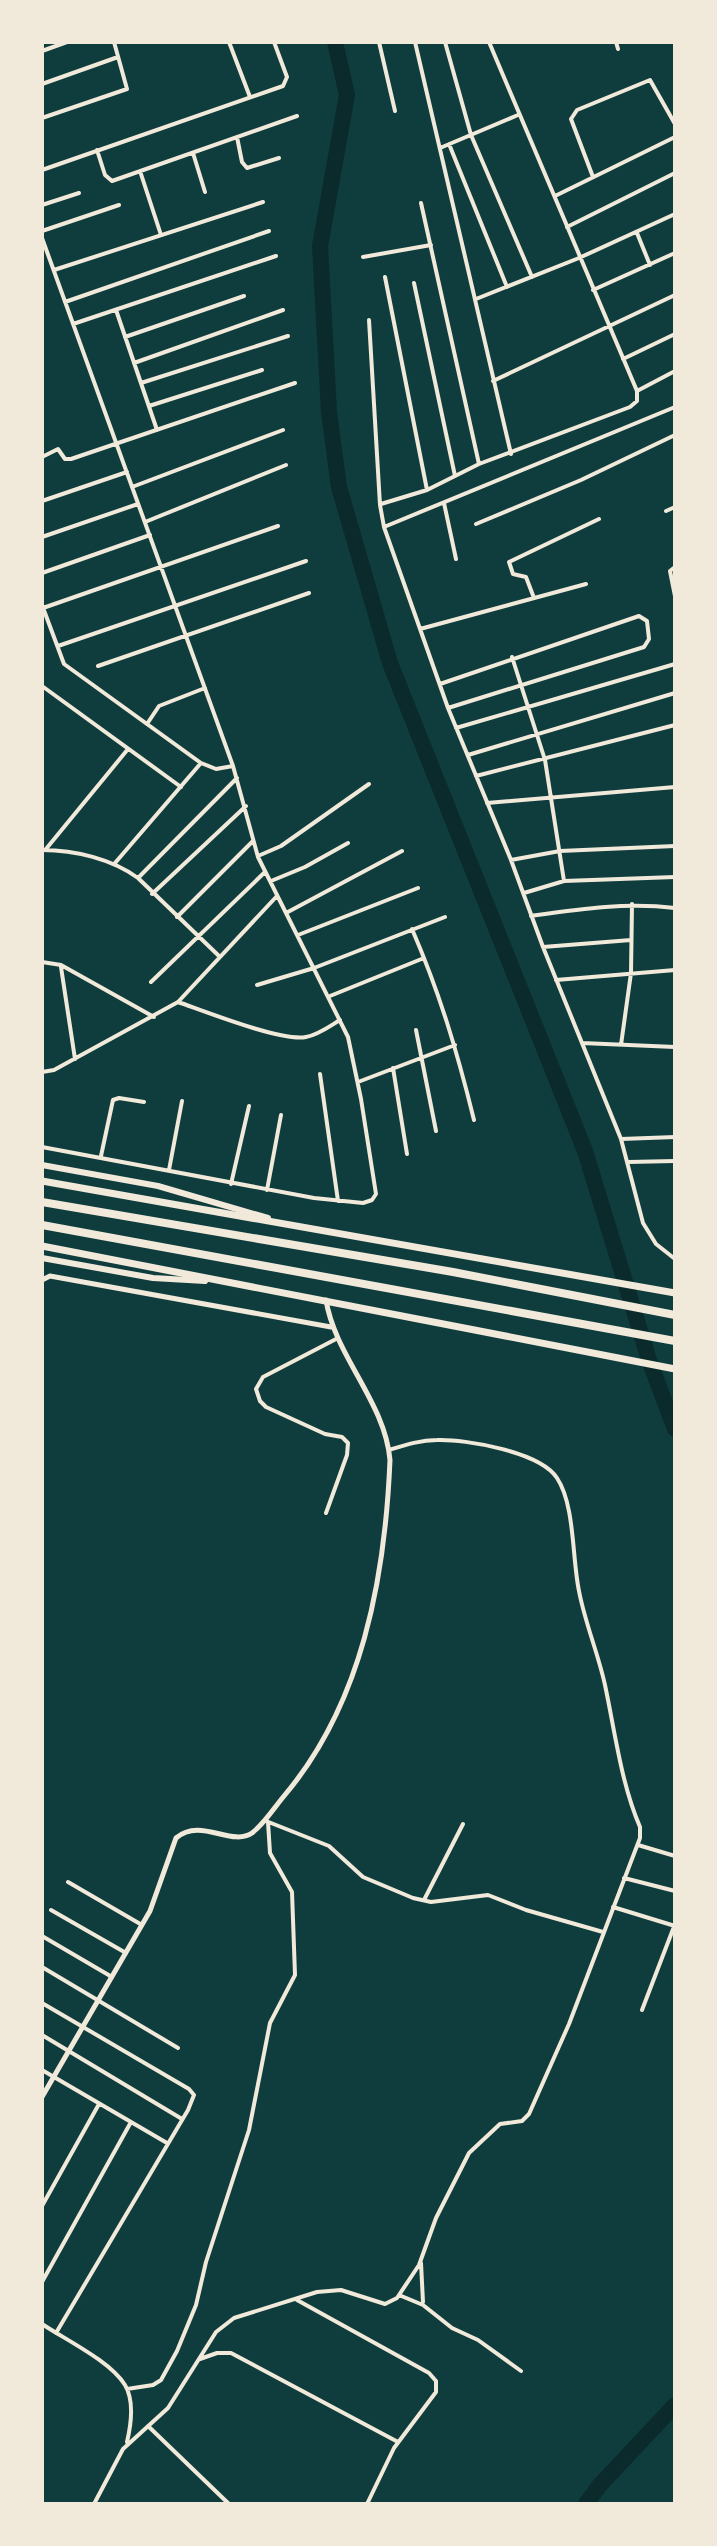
<svg xmlns="http://www.w3.org/2000/svg" width="717" height="2546" viewBox="0 0 717 2546" font-family="Signika,sans-serif">
  <style>
    .lines { fill: none; stroke-linecap: round; stroke-linejoin: round }
    .river { stroke: #0a2a2b; stroke-width: 16 }
    .minor { stroke: #f1e9da; stroke-width: 4 }
    .tertiary { stroke: #f1e9da; stroke-width: 5 }
    .secondary { stroke: #f1e9da; stroke-width: 6 }
    .trunk { stroke: #f1e9da; stroke-width: 7 }
    .motorway { stroke: #f1e9da; stroke-width: 8 }
  </style>
  <rect width="100%" height="100%" fill="#0f3d3e"/>
  <g class="lines">
    <path class="river" d="M335 42 347 95 320 246 329 412 339 487 390 663 585 1151 649 1360 675 1429
      M586 2504 599 2486 675 2405"/>
    <path class="minor" d="M229 42 250 97
      M379 42 395 111
      M415 42 511 454
      M445 42 471 135 532 277
      M616 42 618 49
      M42 51 67 42
      M42 84 118 57
      M42 118 127 89 114 42
      M237 137 242 162 247 168 279 158
      M449 144 507 287
      M440 148 518 115
      M97 150 105 175 112 181 297 116
      M193 153 205 192
      M42 170 283 86 287 77 274 42
      M140 171 161 235
      M593 177 571 119 577 110 650 80 675 124
      M555 196 675 137
      M421 203 479 464
      M42 205 79 193
      M567 227 675 173
      M42 231 119 205
      M637 233 650 265
      M42 238 233 766 258 857 348 1037 361 1099 376 1194 372 1200 363 1203 314 1198 42 1147
      M363 257 431 245
      M54 270 263 202
      M385 277 427 490
      M414 283 455 476
      M593 290 675 253
      M476 299 579 258 675 214
      M65 302 269 231
      M116 310 157 430
      M369 320 380 505 384 527 448 708 511 860 543 947 621 1139 643 1223 656 1244 675 1259
      M73 324 276 256
      M125 337 244 296
      M623 359 675 334
      M134 363 283 310
      M493 381 675 295
      M141 383 288 336
      M637 391 675 371
      M149 406 262 370
      M42 457 58 449 65 459H71L295 383
      M132 487 283 430
      M42 501 127 472
      M444 503 456 559
      M381 504 427 490 479 464 630 407 637 401V391L489 42
      M666 511 675 507
      M145 522 286 465
      M476 524 581 480 675 435
      M384 527 675 407
      M42 537 138 504
      M675 567 670 571 675 596
      M42 573 150 535
      M534 598 526 577 513 574 509 562 599 519
      M42 605 64 664 201 763 216 769 233 766
      M43 608 278 526
      M420 629 586 584
      M58 646 306 561
      M512 657 545 760 564 881
      M98 666 309 593
      M440 684 639 616 647 621 649 639 644 647 448 708
      M42 686 181 787
      M147 724 159 706 205 688
      M456 728 675 664
      M468 755 675 693
      M476 776 675 725
      M487 803 675 787
      M46 849 128 749
      M42 850C75 850 112 859 138 878L219 956
      M258 856 281 846 369 784
      M511 860 560 851 675 846
      M115 863 201 763
      M138 878 237 778
      M271 881 305 867 348 843
      M524 893 564 881 675 877
      M152 894 246 806
      M286 913 402 851
      M531 916C580 909 626 902 675 908
      M177 917 253 841
      M412 929C440 994 457 1051 474 1120
      M298 935 418 888
      M543 947 631 940
      M42 962 61 965 154 1017
      M61 967 75 1059
      M556 980 675 970
      M151 982 265 872
      M257 985 314 968 445 917
      M330 996 424 958
      M178 1002C204 1011 282 1042 306 1037 318 1035 330 1026 340 1020
      M416 1030 436 1131
      M582 1043 675 1047
      M621 1045 631 973 632 904
      M393 1068 407 1154
      M42 1072 54 1070 178 1002 277 896
      M320 1074 338 1201
      M358 1082 455 1045
      M621 1139 675 1137
      M101 1156 113 1100 119 1098 144 1102
      M628 1162 675 1161
      M169 1170 182 1101
      M231 1184 249 1106
      M267 1190 281 1115
      M326 1513 347 1455 348 1443 342 1437 325 1434 266 1407 260 1401 256 1389 263 1377 338 1338
      M266 1821 329 1846 363 1877 413 1898 431 1902 488 1895 526 1910 603 1932
      M638 1845 675 1856
      M624 1878 675 1891
      M68 1882 142 1925
      M424 1900 463 1824
      M613 1907 675 1926
      M51 1910 126 1953
      M42 1936 112 1977
      M42 1967 178 2048
      M42 2003 189 2089 194 2095 188 2110 56 2333
      M642 2010 675 1924
      M42 2035 182 2119
      M42 2070 167 2143
      M42 2206 99 2104
      M421 2263 423 2302
      M42 2282 131 2122
      M399 2295 423 2305 452 2328 478 2340 521 2371
      M297 2300 429 2373 436 2381V2392L394 2448 367 2504
      M42 2324C66 2340 110 2361 125 2385 134 2400 131 2425 127 2442
      M200 2359 217 2353H231L398 2442
      M127 2389 153 2385 161 2380 177 2351 196 2305 206 2262 249 2130 270 2023 295 1975 292 1892 270 1853 268 1822
      M148 2426 229 2504
      M94 2504 123 2449 168 2408 216 2332 234 2318 317 2292 341 2290 385 2304 397 2298 419 2265 436 2218 469 2153 500 2124 522 2121 529 2114 569 2024 640 1838V1827C621 1783 615 1732 605 1685 598 1653 585 1623 579 1591 572 1558 575 1505 557 1478 540 1452 466 1439 437 1440 420 1440 405 1445 389 1450"/>
    <path class="tertiary" d="M42 1280 50 1276 331 1327
      M42 2097 150 1911 176 1838C201 1817 231 1847 252 1833 264 1824 274 1808 284 1796 362 1704 385 1579 390 1460 385 1402 335 1356 326 1300"/>
    <path class="secondary" d="M42 1165 158 1186 268 1218
      M42 1258 153 1278 205 1281"/>
    <path class="trunk" d="M42 1181 675 1293
      M42 1246 675 1369"/>
    <path class="motorway" d="M42 1202 453 1272 675 1315
      M42 1225 675 1341"/>
  </g>
  <rect width="717" height="2546" fill="none" stroke="#f1e9da" stroke-width="88"/>
</svg>
